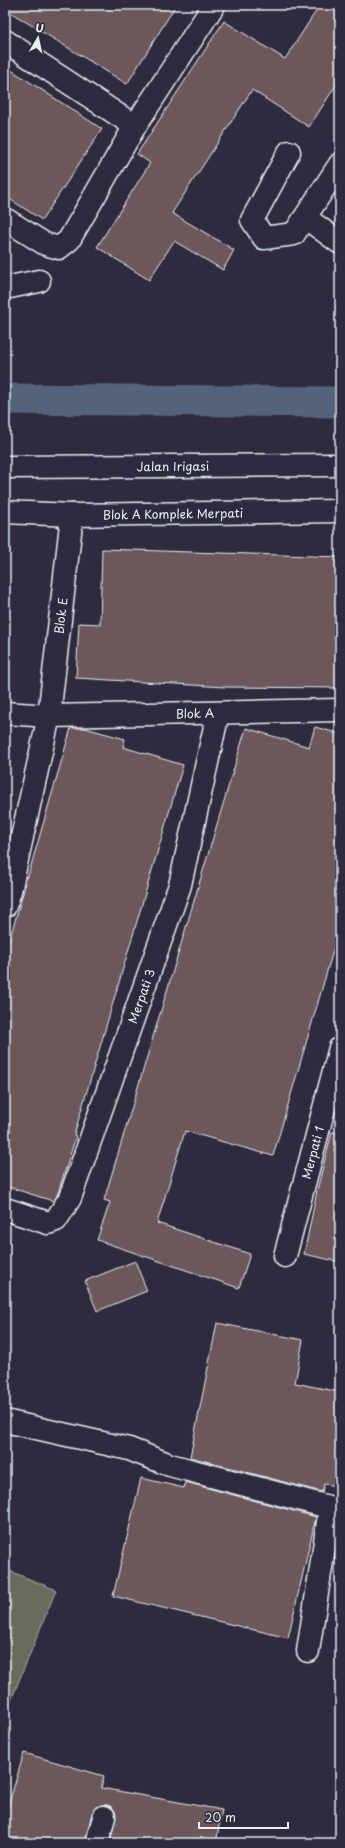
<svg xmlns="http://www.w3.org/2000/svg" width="345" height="1848" viewBox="0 0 345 1848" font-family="'Playpen Sans',sans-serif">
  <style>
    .green { fill: #696c5d; stroke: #a8aeaa }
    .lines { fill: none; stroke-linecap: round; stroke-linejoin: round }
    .canal { stroke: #52637c; stroke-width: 31 }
    .building { fill: #6c585a; stroke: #e8f1f8 }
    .minor-casing { stroke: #e8f1f8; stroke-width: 25 }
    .minor { stroke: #2f2a3d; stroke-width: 22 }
    .labels { text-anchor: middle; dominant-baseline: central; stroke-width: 4; stroke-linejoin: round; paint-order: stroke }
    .street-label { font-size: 12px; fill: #e8f1f8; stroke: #2f2a3d }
  </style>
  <rect width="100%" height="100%" fill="#2f2a3d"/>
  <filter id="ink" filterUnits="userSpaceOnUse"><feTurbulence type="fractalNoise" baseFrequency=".025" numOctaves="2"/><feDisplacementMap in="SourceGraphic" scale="8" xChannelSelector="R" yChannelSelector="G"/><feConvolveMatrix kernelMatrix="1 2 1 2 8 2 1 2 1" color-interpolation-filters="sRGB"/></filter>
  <g filter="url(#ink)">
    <path class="green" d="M5 1569 56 1590 5 1715Z"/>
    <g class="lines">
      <path class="canal" d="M5 399 340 402"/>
    </g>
    <path class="building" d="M5 5H176L127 84 5 9Z
      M320 5H340V79L309 127 252 90 172 213 234 250 223 270 174 241 149 280 97 247 150 163 137 154 224 21 285 59Z
      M5 66 102 129 42 220 5 196Z
      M102 549 340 557V688L225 687 76 678 79 623 100 624Z
      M315 727 340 734V927L273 1156 185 1131 157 1223 250 1254 239 1288 97 1240 110 1202 104 1200 246 728 309 747Z
      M71 728H85L125 739 123 747 183 765 74 1135 76 1136 57 1196 53 1201 5 1186V955Z
      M332 1132 340 1133V1262L304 1254 318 1186Z
      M135 1261 147 1291 97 1311 85 1281Z
      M217 1323 303 1340 295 1383 340 1392V1471L337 1486 324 1484 322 1492 190 1457Z
      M141 1478 184 1488 185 1482 316 1517 288 1638 113 1596Z
      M24 1753 104 1776 101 1788 222 1810 216 1843H110L116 1814 113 1808 108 1805H101L95 1808 92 1813 85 1843H5V1817Z"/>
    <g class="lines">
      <g class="minor-casing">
        <g id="minor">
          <path d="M5 41 135 126"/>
          <path d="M289 152 252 220 264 238 294 234 340 164"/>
          <path d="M306 218 340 243"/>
          <path d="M5 219 45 244 59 248 69 240 135 126 214 5"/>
          <path d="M5 288 39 281"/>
          <path id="s1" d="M5 467 340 465"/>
          <path id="s2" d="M5 512 72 515 340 511"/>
          <path id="s3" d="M5 713 49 716 340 710"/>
          <path id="s4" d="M5 906 10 891 49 716 72 515"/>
          <path id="s5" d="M5 1209 48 1223 56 1220 70 1198 180 885 218 713"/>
          <path id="s6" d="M285 1256 340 1048"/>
          <path d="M5 1421 129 1449 170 1465 340 1510"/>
          <path d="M308 1651 330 1509"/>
          <path d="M97 1843 104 1817"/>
        </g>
      </g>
      <use href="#minor" class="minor"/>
    </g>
  </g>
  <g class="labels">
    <g class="street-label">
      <text stroke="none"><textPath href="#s1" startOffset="168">Jalan Irigasi</textPath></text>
      <text stroke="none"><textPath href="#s2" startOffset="168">Blok A Komplek Merpati</textPath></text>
      <text stroke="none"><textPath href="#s4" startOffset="296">Blok E</textPath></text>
      <text stroke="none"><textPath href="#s3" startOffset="190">Blok A</textPath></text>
      <text stroke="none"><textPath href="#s5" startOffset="294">Merpati 3</textPath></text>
      <text stroke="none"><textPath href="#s6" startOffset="107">Merpati 1</textPath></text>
    </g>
  </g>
  <rect width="345" height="1848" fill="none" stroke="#2f2a3d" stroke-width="20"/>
  <rect x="10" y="10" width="325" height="1828" fill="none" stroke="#e8f1f8" stroke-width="1.5" filter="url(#ink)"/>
  <g transform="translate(38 38) rotate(9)" stroke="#2f2a3d" stroke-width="3" paint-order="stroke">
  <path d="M0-3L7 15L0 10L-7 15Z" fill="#e8f1f8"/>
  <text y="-6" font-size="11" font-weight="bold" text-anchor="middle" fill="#e8f1f8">U</text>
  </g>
  <path d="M199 1822v6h89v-6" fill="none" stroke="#e8f1f8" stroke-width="2"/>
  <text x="205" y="1822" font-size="12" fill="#e8f1f8" stroke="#2f2a3d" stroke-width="3" paint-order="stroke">20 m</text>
</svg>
